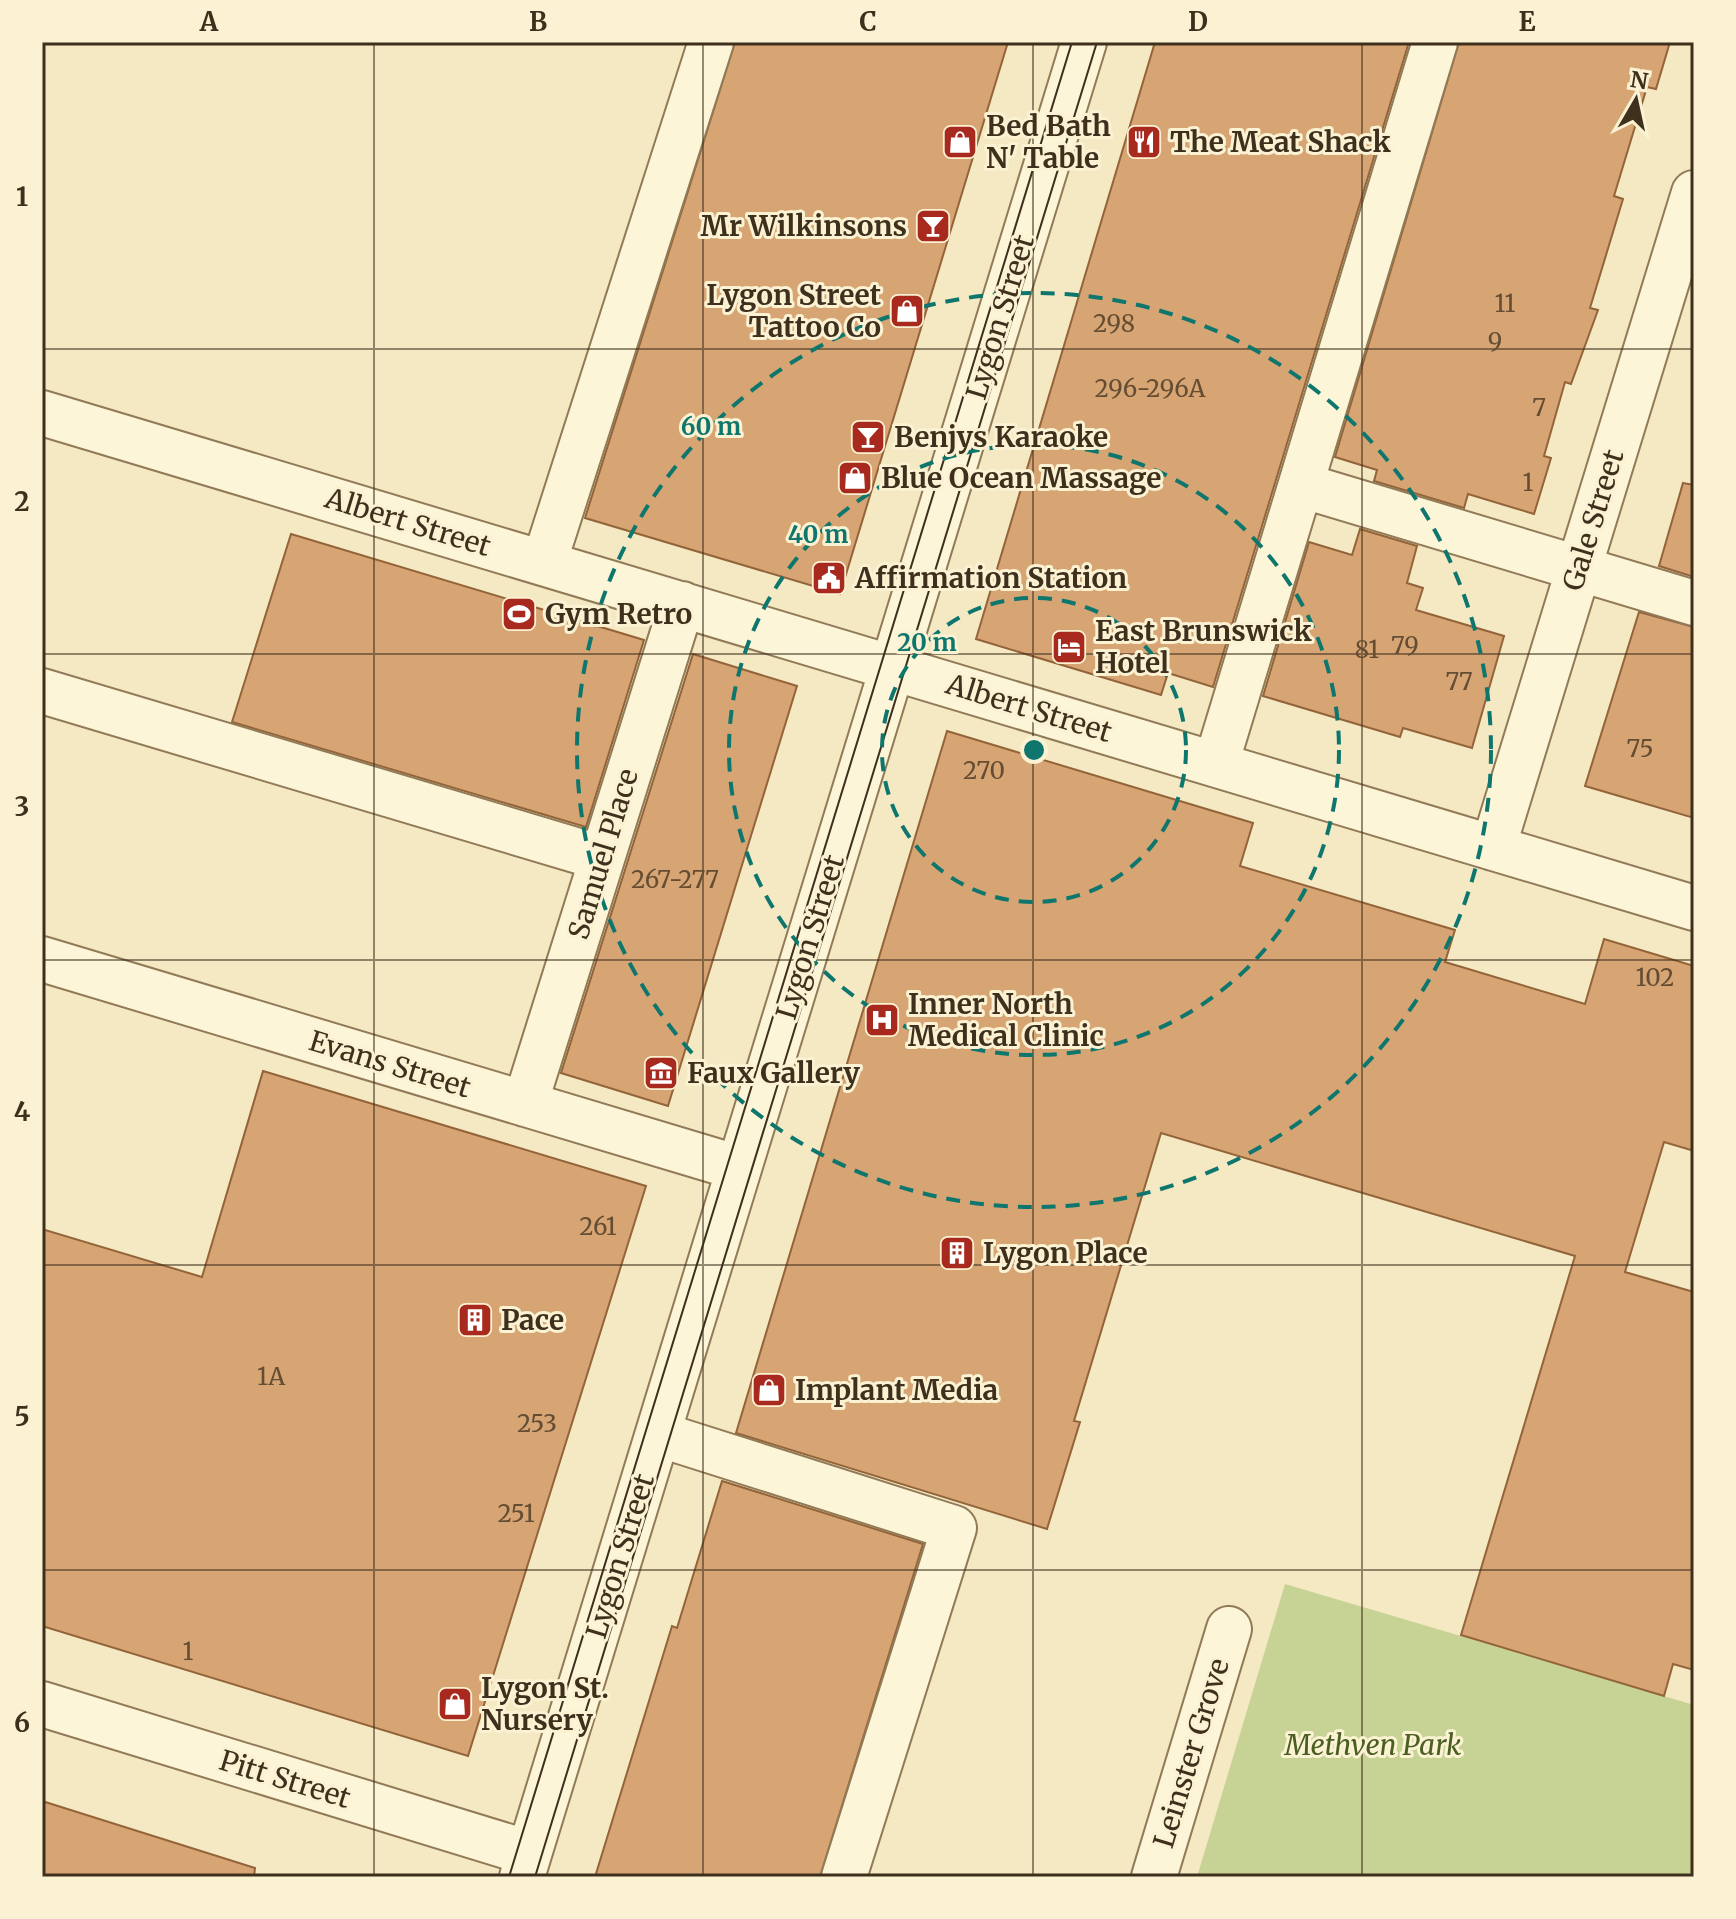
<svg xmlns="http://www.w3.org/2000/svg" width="1736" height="1919" viewBox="0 0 1736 1919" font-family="Merriweather,serif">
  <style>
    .green { fill: #c7d395 }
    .building { fill: #d7a574; stroke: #936439; stroke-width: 2 }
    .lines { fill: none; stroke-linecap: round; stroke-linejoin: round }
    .minor-casing { stroke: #917a57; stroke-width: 48 }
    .minor { stroke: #fdf5d7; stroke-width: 44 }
    .tram { stroke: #3e301d; stroke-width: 2 }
    .grid { fill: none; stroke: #3e301d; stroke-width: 2; stroke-opacity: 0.55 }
    .ring { fill: none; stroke: #0f766e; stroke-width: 4; stroke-dasharray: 14 10 }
    .labels { text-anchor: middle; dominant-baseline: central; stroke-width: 6; stroke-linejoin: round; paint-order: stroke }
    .number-label { font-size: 24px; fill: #644d33 }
    .poi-label { font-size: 28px; font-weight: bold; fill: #3e301d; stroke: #faf2d3; text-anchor: start }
    .street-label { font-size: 28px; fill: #3e301d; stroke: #faf2d3 }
    .park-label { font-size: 28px; font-style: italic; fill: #495e20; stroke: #faf2d3 }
    .centre { fill: #0f766e; stroke: #faf2d3; stroke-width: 4 }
    .ring-label { font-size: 24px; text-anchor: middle; font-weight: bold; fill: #0f766e; stroke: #faf2d3; stroke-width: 6; stroke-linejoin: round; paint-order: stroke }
    .neatline { fill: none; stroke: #3e301d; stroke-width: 3 }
    .grid-label { font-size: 26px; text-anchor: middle; font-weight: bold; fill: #3e301d }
  </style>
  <rect width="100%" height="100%" fill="#f4e9c3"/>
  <path class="green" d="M1285 1584 1694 1705V1877H1197Z"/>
  <path class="building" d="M735 42H1008L840 594 585 518Z
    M1155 42H1409L1213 687 1168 673 1161 695 976 639Z
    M1459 42H1670L1656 89 1647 87 1614 196 1623 199 1590 308 1598 310 1571 384 1565 382 1544 456 1551 458 1534 514 1468 494 1464 508 1374 481 1377 470 1335 457Z
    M1683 483 1694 485V577L1659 566Z
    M1360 529 1417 546 1407 583 1423 588 1416 610 1504 636 1472 748 1403 728 1400 737 1263 696 1309 542 1352 555Z
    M291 534 644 640 586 827 232 722Z
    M1639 612 1694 627V818L1585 786Z
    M693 654 797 686 668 1106 561 1073Z
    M947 731 1253 823 1240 866 1455 930 1445 962 1585 1004 1604 939 1694 966V1151L1664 1142 1625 1272 1694 1292V1670L1673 1664 1664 1696 1461 1635 1575 1256 1161 1133 1074 1421 1080 1422 1047 1529 736 1433Z
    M263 1071 646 1186 468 1756 42 1626V1229L202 1277Z
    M722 1481 923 1544 820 1877H595L672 1626 677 1628Z
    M42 1801 255 1868 254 1877H42Z"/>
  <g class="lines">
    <g class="minor-casing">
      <path id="minor" d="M42 413 1694 908
        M1301 485 1694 603
        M544 563 711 42
        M42 691 602 858
        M1216 764 1435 42
        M1493 848 1694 193
        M42 959 739 1168
        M525 1104 682 604
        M658 1434 954 1528 844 1877
        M42 1704 529 1853
        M522 1877 1084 42
        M1154 1877 1229 1629"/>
    </g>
    <use href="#minor" class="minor"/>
    <path class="tram" d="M509 1877 1072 42
      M535 1877 1097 42"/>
  </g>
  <path class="grid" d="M374 42V1877M703 42V1877M1033 42V1877M1362 42V1877M42 349H1694M42 654H1694M42 960H1694M42 1265H1694M42 1570H1694"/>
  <g class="ring">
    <circle cx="1034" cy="750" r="152"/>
    <circle cx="1034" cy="750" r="305"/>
    <circle cx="1034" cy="750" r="457"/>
  </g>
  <defs>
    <g id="shop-square" transform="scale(1.8)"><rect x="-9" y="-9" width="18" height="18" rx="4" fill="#a8291e" stroke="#faf2d3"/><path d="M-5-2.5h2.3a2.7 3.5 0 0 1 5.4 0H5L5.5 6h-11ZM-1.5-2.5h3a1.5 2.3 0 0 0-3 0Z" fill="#fff"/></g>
    <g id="restaurant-square" transform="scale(1.8)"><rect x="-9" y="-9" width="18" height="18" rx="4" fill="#a8291e" stroke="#faf2d3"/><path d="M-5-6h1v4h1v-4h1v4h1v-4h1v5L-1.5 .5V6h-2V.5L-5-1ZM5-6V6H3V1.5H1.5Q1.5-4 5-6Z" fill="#fff"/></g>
    <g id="bar-square" transform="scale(1.8)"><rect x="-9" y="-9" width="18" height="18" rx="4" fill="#a8291e" stroke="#faf2d3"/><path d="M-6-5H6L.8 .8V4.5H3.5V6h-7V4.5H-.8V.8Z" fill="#fff"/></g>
    <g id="civic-square" transform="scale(1.8)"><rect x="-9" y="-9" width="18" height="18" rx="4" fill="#a8291e" stroke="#faf2d3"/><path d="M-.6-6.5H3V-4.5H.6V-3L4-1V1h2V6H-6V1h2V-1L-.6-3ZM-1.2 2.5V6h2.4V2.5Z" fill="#fff"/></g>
    <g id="stadium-square" transform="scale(1.8)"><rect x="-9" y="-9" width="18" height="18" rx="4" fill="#a8291e" stroke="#faf2d3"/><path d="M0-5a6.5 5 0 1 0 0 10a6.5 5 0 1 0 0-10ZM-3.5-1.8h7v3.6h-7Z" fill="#fff"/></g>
    <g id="hotel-square" transform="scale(1.8)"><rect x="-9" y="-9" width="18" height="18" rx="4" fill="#a8291e" stroke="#faf2d3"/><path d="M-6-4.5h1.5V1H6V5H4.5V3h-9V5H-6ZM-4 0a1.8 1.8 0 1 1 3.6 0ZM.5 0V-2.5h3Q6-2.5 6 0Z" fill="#fff"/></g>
    <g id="hospital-square" transform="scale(1.8)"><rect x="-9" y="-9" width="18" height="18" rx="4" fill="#a8291e" stroke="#faf2d3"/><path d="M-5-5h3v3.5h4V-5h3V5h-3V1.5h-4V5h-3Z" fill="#fff"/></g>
    <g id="museum-square" transform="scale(1.8)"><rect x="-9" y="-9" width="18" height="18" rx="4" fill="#a8291e" stroke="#faf2d3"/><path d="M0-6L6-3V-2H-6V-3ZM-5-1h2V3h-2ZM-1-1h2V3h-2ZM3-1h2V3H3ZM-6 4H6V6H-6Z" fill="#fff"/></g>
    <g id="building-square" transform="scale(1.8)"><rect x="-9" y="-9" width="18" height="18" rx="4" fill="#a8291e" stroke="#faf2d3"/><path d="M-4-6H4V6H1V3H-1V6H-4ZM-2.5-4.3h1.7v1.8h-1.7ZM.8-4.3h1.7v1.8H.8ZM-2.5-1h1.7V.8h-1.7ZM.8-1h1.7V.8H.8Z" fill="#fff"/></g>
  </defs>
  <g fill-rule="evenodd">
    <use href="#shop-square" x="960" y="142"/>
    <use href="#restaurant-square" x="1144" y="142"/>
    <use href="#bar-square" x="933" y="226"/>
    <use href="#shop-square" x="907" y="311"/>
    <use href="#bar-square" x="868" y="437"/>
    <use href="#shop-square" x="855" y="478"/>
    <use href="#civic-square" x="829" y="578"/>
    <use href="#stadium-square" x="519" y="614"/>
    <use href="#hotel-square" x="1069" y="647"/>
    <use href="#hospital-square" x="882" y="1020"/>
    <use href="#museum-square" x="661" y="1073"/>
    <use href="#building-square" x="957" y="1253"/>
    <use href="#building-square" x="475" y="1320"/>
    <use href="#shop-square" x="769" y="1390"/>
    <use href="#shop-square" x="455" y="1704"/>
  </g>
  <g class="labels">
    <g class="number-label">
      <text x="1505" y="303">11</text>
      <text x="1114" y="323">298</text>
      <text x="1495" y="341">9</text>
      <text x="1150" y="388">296-296A</text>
      <text x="1539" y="407">7</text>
      <text x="1528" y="482">1</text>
      <text x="1405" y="645">79</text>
      <text x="1367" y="649">81</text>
      <text x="1459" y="681">77</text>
      <text x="1640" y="748">75</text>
      <text x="984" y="770">270</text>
      <text x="675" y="879">267-277</text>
      <text x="1655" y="977">102</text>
      <text x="598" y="1226">261</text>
      <text x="271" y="1376">1A</text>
      <text x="537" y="1423">253</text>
      <text x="516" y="1513">251</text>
      <text x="188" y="1651">1</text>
    </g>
    <g class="poi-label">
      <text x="986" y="126">Bed Bath<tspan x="986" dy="32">N' Table</tspan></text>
      <text x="1170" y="142">The Meat Shack</text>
      <text x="907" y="226" text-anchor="end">Mr Wilkinsons</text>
      <text x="881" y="295" text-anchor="end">Lygon Street<tspan x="881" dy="32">Tattoo Co</tspan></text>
      <text x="894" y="437">Benjys Karaoke</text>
      <text x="881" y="478">Blue Ocean Massage</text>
      <text x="855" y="578">Affirmation Station</text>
      <text x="545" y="614">Gym Retro</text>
      <text x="1095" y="631">East Brunswick<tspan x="1095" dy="32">Hotel</tspan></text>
      <text x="908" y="1004">Inner North<tspan x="908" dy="32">Medical Clinic</tspan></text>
      <text x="687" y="1073">Faux Gallery</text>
      <text x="983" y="1253">Lygon Place</text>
      <text x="501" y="1320">Pace</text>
      <text x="795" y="1390">Implant Media</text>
      <text x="481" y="1688">Lygon St.<tspan x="481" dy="32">Nursery</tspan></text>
    </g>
    <g class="street-label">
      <text transform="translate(1000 317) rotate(-73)">Lygon Street</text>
      <text transform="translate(1593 520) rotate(-73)">Gale Street</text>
      <text transform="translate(408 522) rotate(17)">Albert Street</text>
      <text transform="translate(1029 708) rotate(17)">Albert Street</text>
      <text transform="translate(603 854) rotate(-73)">Samuel Place</text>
      <text transform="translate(810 937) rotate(-73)">Lygon Street</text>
      <text transform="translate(390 1064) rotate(17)">Evans Street</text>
      <text transform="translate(620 1556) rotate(-73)">Lygon Street</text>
      <text transform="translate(1191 1753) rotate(-73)">Leinster Grove</text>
      <text transform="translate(285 1779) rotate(17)">Pitt Street</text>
    </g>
    <g class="park-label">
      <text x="1373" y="1745">Methven Park</text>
    </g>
  </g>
  <circle cx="1034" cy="750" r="12" class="centre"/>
  <g class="ring-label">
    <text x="711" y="435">60 m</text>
    <text x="818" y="543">40 m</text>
    <text x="927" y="651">20 m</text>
  </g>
  <rect width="1736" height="1919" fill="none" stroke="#faf2d3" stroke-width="88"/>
  <g transform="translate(1636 100) rotate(9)" stroke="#faf2d3" stroke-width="6" paint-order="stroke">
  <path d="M0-6L14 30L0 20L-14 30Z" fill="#3e301d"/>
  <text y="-12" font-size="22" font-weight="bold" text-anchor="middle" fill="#3e301d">N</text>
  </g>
  <rect x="44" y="44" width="1648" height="1831" class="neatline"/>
  <g class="grid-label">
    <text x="209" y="31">A</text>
    <text x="538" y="31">B</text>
    <text x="868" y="31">C</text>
    <text x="1198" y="31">D</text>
    <text x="1527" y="31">E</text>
    <text x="22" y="206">1</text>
    <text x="22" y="511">2</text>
    <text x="22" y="816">3</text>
    <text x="22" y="1121">4</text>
    <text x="22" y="1426">5</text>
    <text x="22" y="1732">6</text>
  </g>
</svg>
